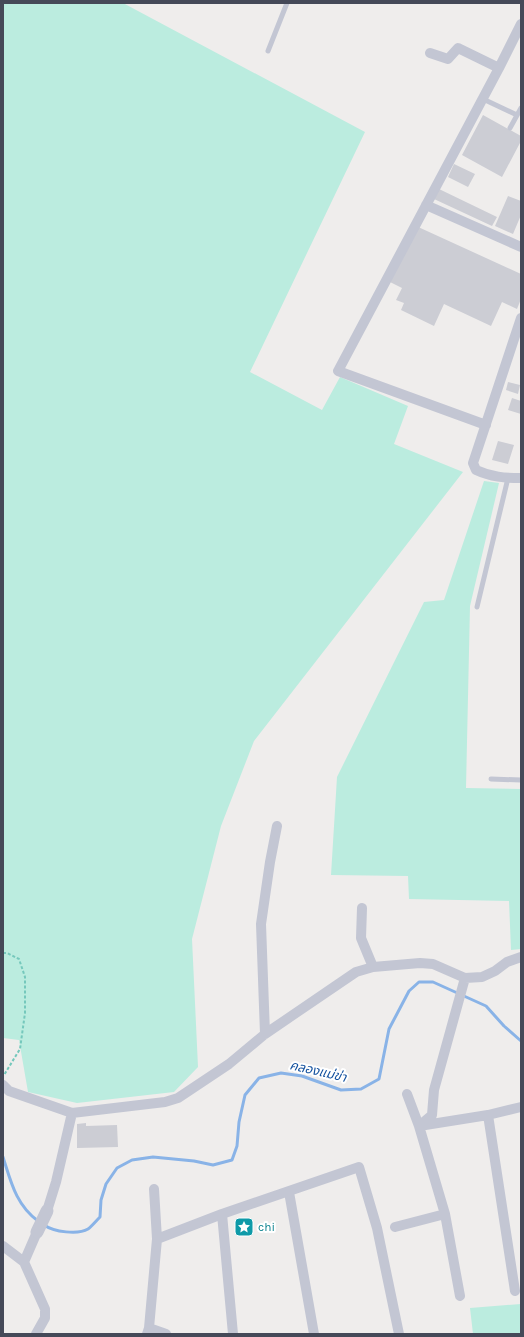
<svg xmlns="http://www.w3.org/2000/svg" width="524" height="1337" viewBox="0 0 524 1337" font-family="Karla,'Noto Sans Thai',sans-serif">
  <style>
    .green { fill: #bbecdf }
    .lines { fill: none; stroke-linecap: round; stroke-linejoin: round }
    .stream { stroke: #89b3e7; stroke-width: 3 }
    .building { fill: #cccdd4 }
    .path { stroke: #75c8bc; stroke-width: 2; stroke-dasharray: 3 2; stroke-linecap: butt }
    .service { stroke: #c3c6d3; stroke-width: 5 }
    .minor { stroke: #c3c6d3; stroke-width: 10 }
    .tertiary { stroke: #c3c6d3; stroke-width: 13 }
    .labels { text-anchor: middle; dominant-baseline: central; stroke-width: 4; stroke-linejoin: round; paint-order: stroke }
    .culture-label { font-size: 12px; fill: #0d838f; stroke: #fff; text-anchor: start }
    .water-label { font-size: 13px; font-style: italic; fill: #12509e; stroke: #fff }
  </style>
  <rect width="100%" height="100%" fill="#efedec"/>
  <path class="green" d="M3 3H123L365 132 250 372 322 410 340 377 408 406 394 444 463 472 254 741 221 826 192 939 198 1067 174 1092 77 1103 28 1092 19 1040 3 1038Z
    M484 481 499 483 470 606 466 788 521 789V949L511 950 509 901 409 899 408 876 331 875 337 777 424 602 444 600Z
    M521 1304V1334H473L470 1308Z"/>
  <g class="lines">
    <path class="stream" d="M3 1157C11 1182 16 1205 38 1221
      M44 1225C54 1232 78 1235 88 1229 92 1226 96 1221 100 1217L101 1200 106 1184 117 1168 132 1160 153 1157 194 1161 213 1165 232 1160 237 1146 239 1122 245 1095 259 1078 281 1073 302 1076 341 1090 361 1089 379 1079 389 1029 409 991 419 982H433L486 1006 504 1026 521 1041"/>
  </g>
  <path class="building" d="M483 115 521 136V141L502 177 462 155Z
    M454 164 475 174 468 187 448 177Z
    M439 189 497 217 492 226 434 199Z
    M508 196 521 201V215L513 234 495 226Z
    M416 226 521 274V299L517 309 502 302 491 326 444 304 434 326 401 310 404 303 396 300 402 288 390 282Z
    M508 382 520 385 518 394 506 390Z
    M512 398 521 401V414L508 410Z
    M498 441 514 445 508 464 492 460Z
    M86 1123V1126L117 1125 118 1147 77 1148V1124Z"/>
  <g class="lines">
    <path class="path" d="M3 953H7L19 959 25 977V1013L20 1049 4 1075"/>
    <path class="service" d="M268 51 287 3
      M483 99 517 115
      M510 128 521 108
      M477 607 508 478
      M491 779 521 780"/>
    <path class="minor" d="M430 53 448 59 458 48 499 68
      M426 205 521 247
      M521 318 473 463 476 470C491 477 505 478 521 478
      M486 425 338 371 499 68 521 24
      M362 908 361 938 373 967
      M265 1034 261 924 270 862 277 826
      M3 1085 9 1091 72 1113 165 1102 178 1098 229 1064 265 1034 356 972 373 967 420 963 433 964 465 978 482 977 495 971 507 962 521 957
      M407 1094 419 1126 488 1115 521 1107
      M488 1115 515 1291
      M289 1192 314 1334
      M47 1211 56 1182 72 1113
      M222 1214 233 1334
      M395 1227 445 1214
      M157 1239 222 1214 359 1167 377 1228 399 1334
      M3 1246 24 1262 45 1309V1318L36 1334
      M24 1262 37 1232
      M460 1296 445 1214 419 1126 432 1115 434 1090 465 978
      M149 1328 166 1334
      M147 1334 149 1328 157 1239 154 1189"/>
    <path class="tertiary" d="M37 1232 47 1211"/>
  </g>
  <defs>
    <g id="sight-square" transform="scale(1)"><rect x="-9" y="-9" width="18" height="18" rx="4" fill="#0f9aa8" stroke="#fff"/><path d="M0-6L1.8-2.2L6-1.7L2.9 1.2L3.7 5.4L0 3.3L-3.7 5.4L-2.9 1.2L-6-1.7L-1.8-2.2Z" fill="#fff"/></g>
  </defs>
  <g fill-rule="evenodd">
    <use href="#sight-square" x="244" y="1227"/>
  </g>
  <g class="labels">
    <g class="culture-label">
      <text x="258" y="1227">chi</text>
    </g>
    <g class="water-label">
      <text transform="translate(318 1071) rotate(13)">คลองแม่ข่า</text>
    </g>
  </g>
  <rect width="524" height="1337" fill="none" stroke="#454958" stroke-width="8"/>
</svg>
